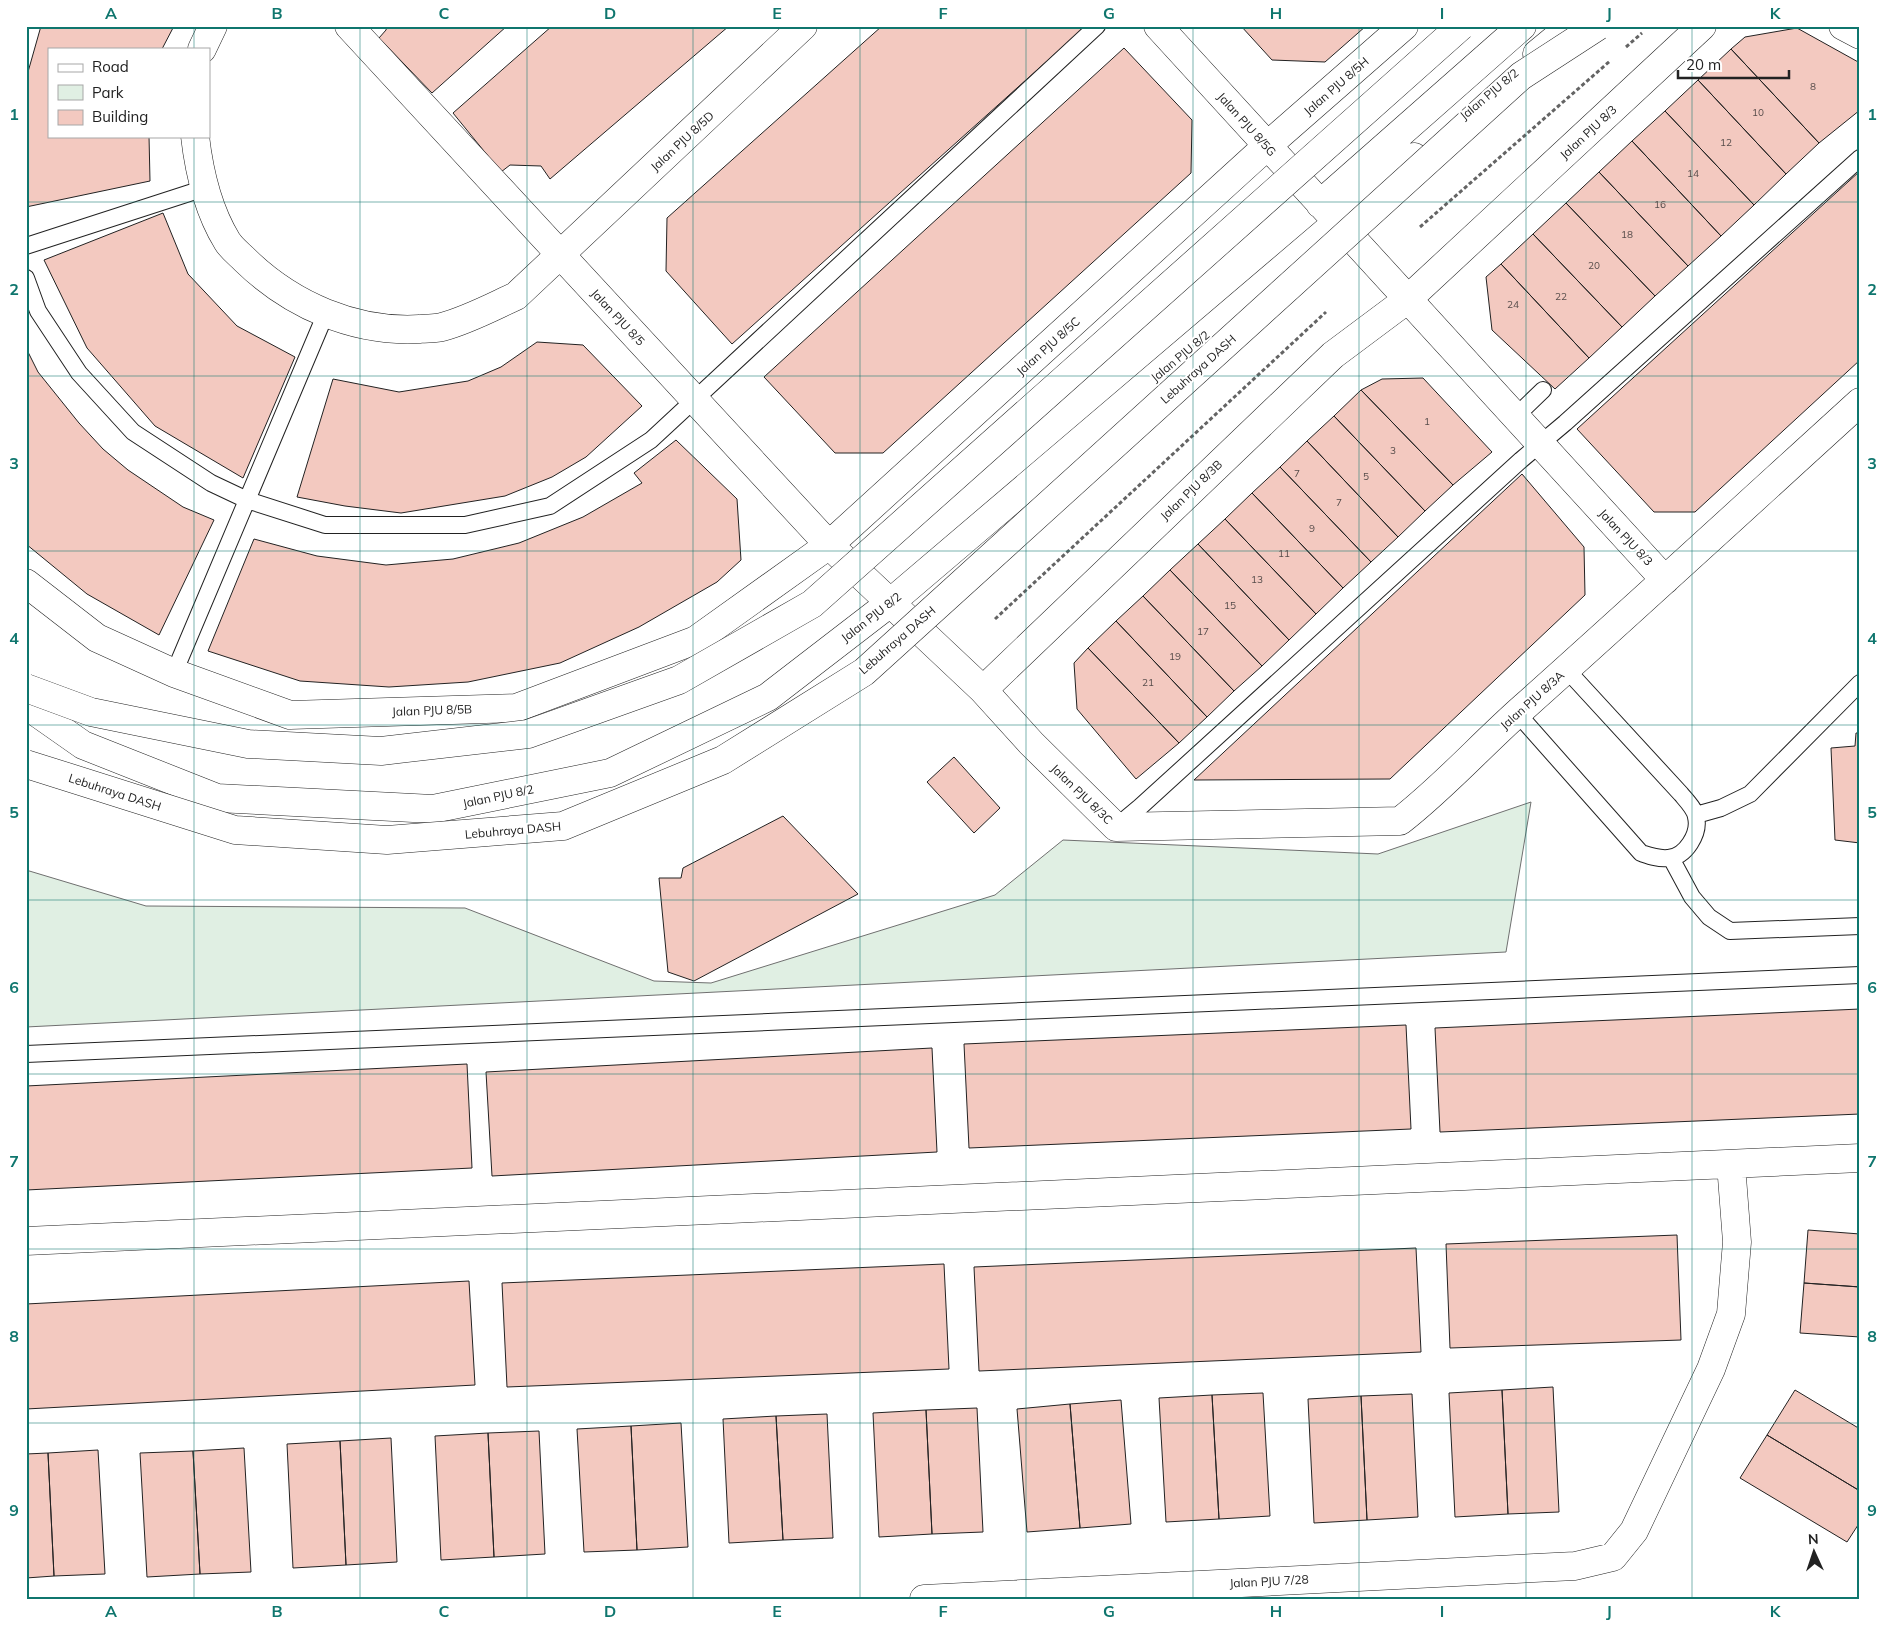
<svg xmlns="http://www.w3.org/2000/svg" width="1886" height="1625" viewBox="0 0 1886 1625" font-family="Mulish,sans-serif">
  <style>
    .green { fill: #e0efe3; stroke: #6f6f6f }
    .building { fill: #f3c9c0; stroke: #222 }
    .lines { fill: none; stroke-linecap: round; stroke-linejoin: round }
    .service-casing { stroke: #222; stroke-width: 18 }
    .minor-casing { stroke: #222; stroke-width: 29 }
    .path { stroke: #646464; stroke-width: 3; stroke-dasharray: 4 2.5; stroke-linecap: butt }
    .service { stroke: #fff; stroke-width: 16 }
    .minor { stroke: #fff; stroke-width: 28 }
    .motorway-bridge-casing { stroke: #222; stroke-width: 29; stroke-linecap: butt }
    .motorway-bridge { stroke: #fff; stroke-width: 28 }
    .grid { fill: none; stroke: #0f766e; stroke-width: 1; stroke-opacity: 0.55 }
    .labels { text-anchor: middle; dominant-baseline: central; stroke-width: 4; stroke-linejoin: round; paint-order: stroke }
    .number-label { font-size: 10px; fill: #564c4a }
    .street-label { font-size: 12px; fill: #222; stroke: #fff }
    .neatline { fill: none; stroke: #0f766e; stroke-width: 2 }
    .grid-label { font-size: 16px; text-anchor: middle; font-weight: bold; fill: #0f766e }
  </style>
  <rect width="100%" height="100%" fill="#fff"/>
  <path class="green" d="M1531 802 1506 952 26 1027V870L146 906 465 908 654 981 711 983 995 895 1063 840 1378 854Z"/>
  <path class="building" d="M41 26H174L162 49H49V136H149L150 181 26 207V79Z
    M387 26H507L432 93 379 38 386 30Z
    M552 26H729L550 179 541 166 510 165 501 172 453 113Z
    M882 26H1086L732 344 666 271 667 218Z
    M1241 26H1366L1325 62 1272 60Z
    M1797 28 1860 63V110L1819 143 1731 49 1745 37Z
    M1124 48 1192 120 1191 173 883 453H835L764 377Z
    M1731 49 1819 143 1786 174 1698 80Z
    M1698 80 1786 174 1754 205 1665 111Z
    M1665 111 1754 205 1721 236 1632 141Z
    M1632 141 1721 236 1688 266 1599 172Z
    M1860 171V360L1695 512H1654L1577 429Z
    M1599 172 1688 266 1655 296 1566 203Z
    M1566 203 1655 296 1622 327 1533 234Z
    M163 213 188 274 237 326 295 357 243 478 155 426 87 348 44 260Z
    M1533 234 1622 327 1589 358 1501 264Z
    M1501 264 1589 358 1555 389 1492 330 1486 277Z
    M537 342 583 345 642 406 586 457 552 477 505 496 401 513 345 506 297 497 333 379 399 392 468 381 501 367Z
    M26 348 38 372 79 423 103 449 128 470 183 507 214 520 159 635 87 594 26 544Z
    M1423 378 1492 452 1453 485 1361 390 1382 379Z
    M1361 390 1453 485 1425 511 1334 416Z
    M1334 416 1425 511 1398 537 1307 441Z
    M676 440 737 499 741 560 717 582 639 627 560 663 468 682 389 687 300 681 208 651 254 539 317 556 386 565 453 559 519 543 583 517 642 483 634 473Z
    M1307 441 1398 537 1371 562 1280 467Z
    M1280 467 1371 562 1343 588 1252 493Z
    M1522 474 1584 547 1585 595 1390 779 1194 780Z
    M1252 493 1343 588 1316 614 1225 519Z
    M1225 519 1316 614 1289 640 1198 544Z
    M1198 544 1289 640 1262 666 1170 570Z
    M1170 570 1262 666 1234 691 1143 596Z
    M1143 596 1234 691 1207 717 1116 621Z
    M1116 621 1207 717 1179 743 1088 648Z
    M1088 648 1179 743 1136 779 1077 709 1074 663Z
    M1856 733H1860V843L1835 840 1831 748 1855 746Z
    M954 757 1000 808 974 833 927 782Z
    M783 816 858 894 694 981 668 972 659 878H681L683 868Z
    M1860 1009V1114L1440 1132 1435 1028Z
    M1406 1025 1411 1129 969 1148 964 1044Z
    M932 1048 937 1152 492 1176 486 1072Z
    M467 1064 472 1168 26 1190V1086Z
    M1808 1230 1860 1234V1287L1804 1283Z
    M1677 1235 1681 1340 1450 1348 1446 1244Z
    M1416 1248 1421 1352 979 1371 974 1267Z
    M944 1264 949 1369 507 1387 502 1283Z
    M469 1281 475 1385 26 1409V1304Z
    M1804 1283 1860 1287V1337L1800 1333Z
    M1553 1387 1559 1512 1508 1514 1502 1390Z
    M1502 1390 1508 1514 1455 1517 1449 1393Z
    M1795 1390 1860 1429V1491L1767 1435Z
    M1263 1393 1270 1516 1219 1519 1212 1395Z
    M1412 1394 1418 1517 1367 1520 1361 1396Z
    M1212 1395 1219 1519 1166 1522 1159 1398Z
    M1361 1396 1367 1520 1314 1523 1308 1399Z
    M1121 1400 1131 1524 1080 1528 1070 1404Z
    M1070 1404 1080 1528 1027 1532 1017 1409Z
    M977 1408 983 1532 932 1534 926 1410Z
    M926 1410 932 1534 879 1537 873 1413Z
    M827 1414 833 1538 783 1540 776 1416Z
    M776 1416 783 1540 729 1543 723 1419Z
    M681 1423 688 1547 637 1550 631 1426Z
    M631 1426 637 1550 584 1552 577 1429Z
    M539 1431 545 1554 494 1557 488 1433Z
    M488 1433 494 1557 441 1560 435 1436Z
    M1767 1435 1860 1491V1522L1847 1542 1740 1478Z
    M391 1438 397 1562 346 1565 340 1441Z
    M340 1441 346 1565 293 1568 287 1444Z
    M244 1448 251 1572 200 1574 193 1451Z
    M98 1450 105 1574 54 1576 48 1453Z
    M193 1451 200 1574 147 1577 140 1453Z
    M48 1453 54 1576 26 1578V1454Z"/>
  <g class="lines">
    <g class="service-casing">
      <path id="service" d="M26 246 205 188
        M26 278 38 311 79 373 133 432 211 483 247 500 325 525H465L550 506 651 440 1097 26
        M1515 417 1543 390
        M174 673 326 313
        M1517 713 1641 853C1650 856 1658 859 1668 858 1686 857 1700 833 1696 817 1695 809 1686 800 1681 794L1566 669
        M1696 815 1721 808 1750 794 1860 683
        M1116 827 1140 807 1521 460 1565 423 1860 158
        M1671 858 1692 897 1709 917 1730 931 1860 926
        M26 1054 1860 975"/>
    </g>
    <g class="minor-casing">
      <path id="minor" d="M349 26 829 545 983 690 1031 743 1116 827 1400 821C1444 787 1482 744 1524 707 1637 606 1748 504 1860 402
        M1158 26 1665 580
        M1843 26 1860 35
        M202 49 213 26
        M1537 54 1571 26
        M195 136C199 171 208 210 227 241 231 248 239 254 245 260 291 305 355 333 420 329 427 328 435 329 442 327 468 320 492 307 516 296L803 26
        M1320 204 1522 26
        M26 583 97 638 174 673 290 715 516 708 696 640 829 545 1267 146 1404 26
        M983 690 1333 355 1408 299 1702 26
        M26 705 83 745 217 798 433 809 610 773 768 697 890 603 1414 157
        M26 1241 1860 1158
        M924 1599 1575 1566 1613 1557 1634 1531 1711 1369 1731 1314 1737 1242 1731 1164"/>
    </g>
    <path class="path" d="M1626 47 1642 33
      M1420 227 1610 61
      M995 619 1326 312"/>
    <use href="#service" class="service"/>
    <use href="#minor" class="minor"/>
    <g class="motorway-bridge-casing">
      <path id="motorway-bridge" d="M26 688 91 712 248 744 381 751 528 734 679 680 812 604 1461 26
        M26 764 235 830 387 840 563 826 723 760 864 672 1521 76 1598 26"/>
    </g>
    <use href="#motorway-bridge" class="motorway-bridge"/>
  </g>
  <path class="grid" d="M194 26V49M360 26V1599M527 26V1599M693 26V1599M860 26V1599M1026 26V1599M1193 26V1599M1359 26V1599M1526 26V1599M1692 26V1599M194 136V1599M26 202H1860M26 376H1860M26 551H1860M26 725H1860M26 900H1860M26 1074H1860M26 1249H1860M26 1423H1860"/>
  <g class="labels">
    <g class="number-label">
      <text x="1813" y="86">8</text>
      <text x="1758" y="112">10</text>
      <text x="1726" y="142">12</text>
      <text x="1693" y="173">14</text>
      <text x="1660" y="204">16</text>
      <text x="1627" y="234">18</text>
      <text x="1594" y="265">20</text>
      <text x="1561" y="296">22</text>
      <text x="1513" y="304">24</text>
      <text x="1427" y="421">1</text>
      <text x="1393" y="450">3</text>
      <text x="1297" y="473">7</text>
      <text x="1366" y="476">5</text>
      <text x="1339" y="502">7</text>
      <text x="1312" y="528">9</text>
      <text x="1284" y="553">11</text>
      <text x="1257" y="579">13</text>
      <text x="1230" y="605">15</text>
      <text x="1203" y="631">17</text>
      <text x="1175" y="656">19</text>
      <text x="1148" y="682">21</text>
    </g>
    <g class="street-label">
      <text transform="translate(1336 86) rotate(-41)">Jalan PJU 8/5H</text>
      <text transform="translate(1489 94) rotate(-40)">Jalan PJU 8/2</text>
      <text transform="translate(1247 124) rotate(48)">Jalan PJU 8/5G</text>
      <text transform="translate(1588 132) rotate(-43)">Jalan PJU 8/3</text>
      <text transform="translate(682 141) rotate(-43)">Jalan PJU 8/5D</text>
      <text transform="translate(618 317) rotate(47)">Jalan PJU 8/5</text>
      <text transform="translate(1048 346) rotate(-42)">Jalan PJU 8/5C</text>
      <text transform="translate(1180 356) rotate(-40)">Jalan PJU 8/2</text>
      <text transform="translate(1198 369) rotate(-42)">Lebuhraya DASH</text>
      <text transform="translate(1191 490) rotate(-44)">Jalan PJU 8/3B</text>
      <text transform="translate(1626 537) rotate(47)">Jalan PJU 8/3</text>
      <text transform="translate(871 617) rotate(-38)">Jalan PJU 8/2</text>
      <text transform="translate(897 640) rotate(-41)">Lebuhraya DASH</text>
      <text transform="translate(1532 700) rotate(-42)">Jalan PJU 8/3A</text>
      <text transform="translate(432 710) rotate(-2)">Jalan PJU 8/5B</text>
      <text transform="translate(115 792) rotate(18)">Lebuhraya DASH</text>
      <text transform="translate(1082 794) rotate(44)">Jalan PJU 8/3C</text>
      <text transform="translate(498 796) rotate(-12)">Jalan PJU 8/2</text>
      <text transform="translate(513 830) rotate(-5)">Lebuhraya DASH</text>
      <text transform="translate(1269 1581) rotate(-3)">Jalan PJU 7/28</text>
    </g>
  </g>
  <rect width="1886" height="1625" fill="none" stroke="#ffffff" stroke-width="55"/>
  <rect x="48" y="48" width="162" height="90" fill="#ffffff" stroke="#a7a7a7"/>
  <rect x="58" y="64" width="25" height="8" fill="#ffffff" stroke="#a7a7a7"/>
  <text x="92" y="72" font-size="15" fill="#222222">Road</text>
  <rect x="58" y="85" width="25" height="15" fill="#e0efe3" stroke="#a7a7a7"/>
  <text x="92" y="98" font-size="15" fill="#222222">Park</text>
  <rect x="58" y="110" width="25" height="15" fill="#f3c9c0" stroke="#a7a7a7"/>
  <text x="92" y="122" font-size="15" fill="#222222">Building</text>
  <g transform="translate(1814 1552) rotate(357)" stroke="#ffffff" stroke-width="4" paint-order="stroke">
  <path d="M0-4L9 19L0 12L-9 19Z" fill="#222222"/>
  <text y="-8" font-size="14" font-weight="bold" text-anchor="middle" fill="#222222">N</text>
  </g>
  <path d="M1678 70v8h111v-8" fill="none" stroke="#222222" stroke-width="2.5"/>
  <text x="1686" y="70" font-size="15" fill="#222222" stroke="#ffffff" stroke-width="4" paint-order="stroke">20 m</text>
  <rect x="28" y="28" width="1830" height="1570" class="neatline"/>
  <g class="grid-label">
    <text x="111" y="19">A</text>
    <text x="277" y="19">B</text>
    <text x="444" y="19">C</text>
    <text x="610" y="19">D</text>
    <text x="777" y="19">E</text>
    <text x="943" y="19">F</text>
    <text x="1109" y="19">G</text>
    <text x="1276" y="19">H</text>
    <text x="1442" y="19">I</text>
    <text x="1609" y="19">J</text>
    <text x="1775" y="19">K</text>
    <text x="14" y="120">1</text>
    <text x="1872" y="120">1</text>
    <text x="14" y="295">2</text>
    <text x="1872" y="295">2</text>
    <text x="14" y="469">3</text>
    <text x="1872" y="469">3</text>
    <text x="14" y="644">4</text>
    <text x="1872" y="644">4</text>
    <text x="14" y="818">5</text>
    <text x="1872" y="818">5</text>
    <text x="14" y="993">6</text>
    <text x="1872" y="993">6</text>
    <text x="14" y="1167">7</text>
    <text x="1872" y="1167">7</text>
    <text x="14" y="1342">8</text>
    <text x="1872" y="1342">8</text>
    <text x="14" y="1516">9</text>
    <text x="1872" y="1516">9</text>
    <text x="111" y="1617">A</text>
    <text x="277" y="1617">B</text>
    <text x="444" y="1617">C</text>
    <text x="610" y="1617">D</text>
    <text x="777" y="1617">E</text>
    <text x="943" y="1617">F</text>
    <text x="1109" y="1617">G</text>
    <text x="1276" y="1617">H</text>
    <text x="1442" y="1617">I</text>
    <text x="1609" y="1617">J</text>
    <text x="1775" y="1617">K</text>
  </g>
</svg>
